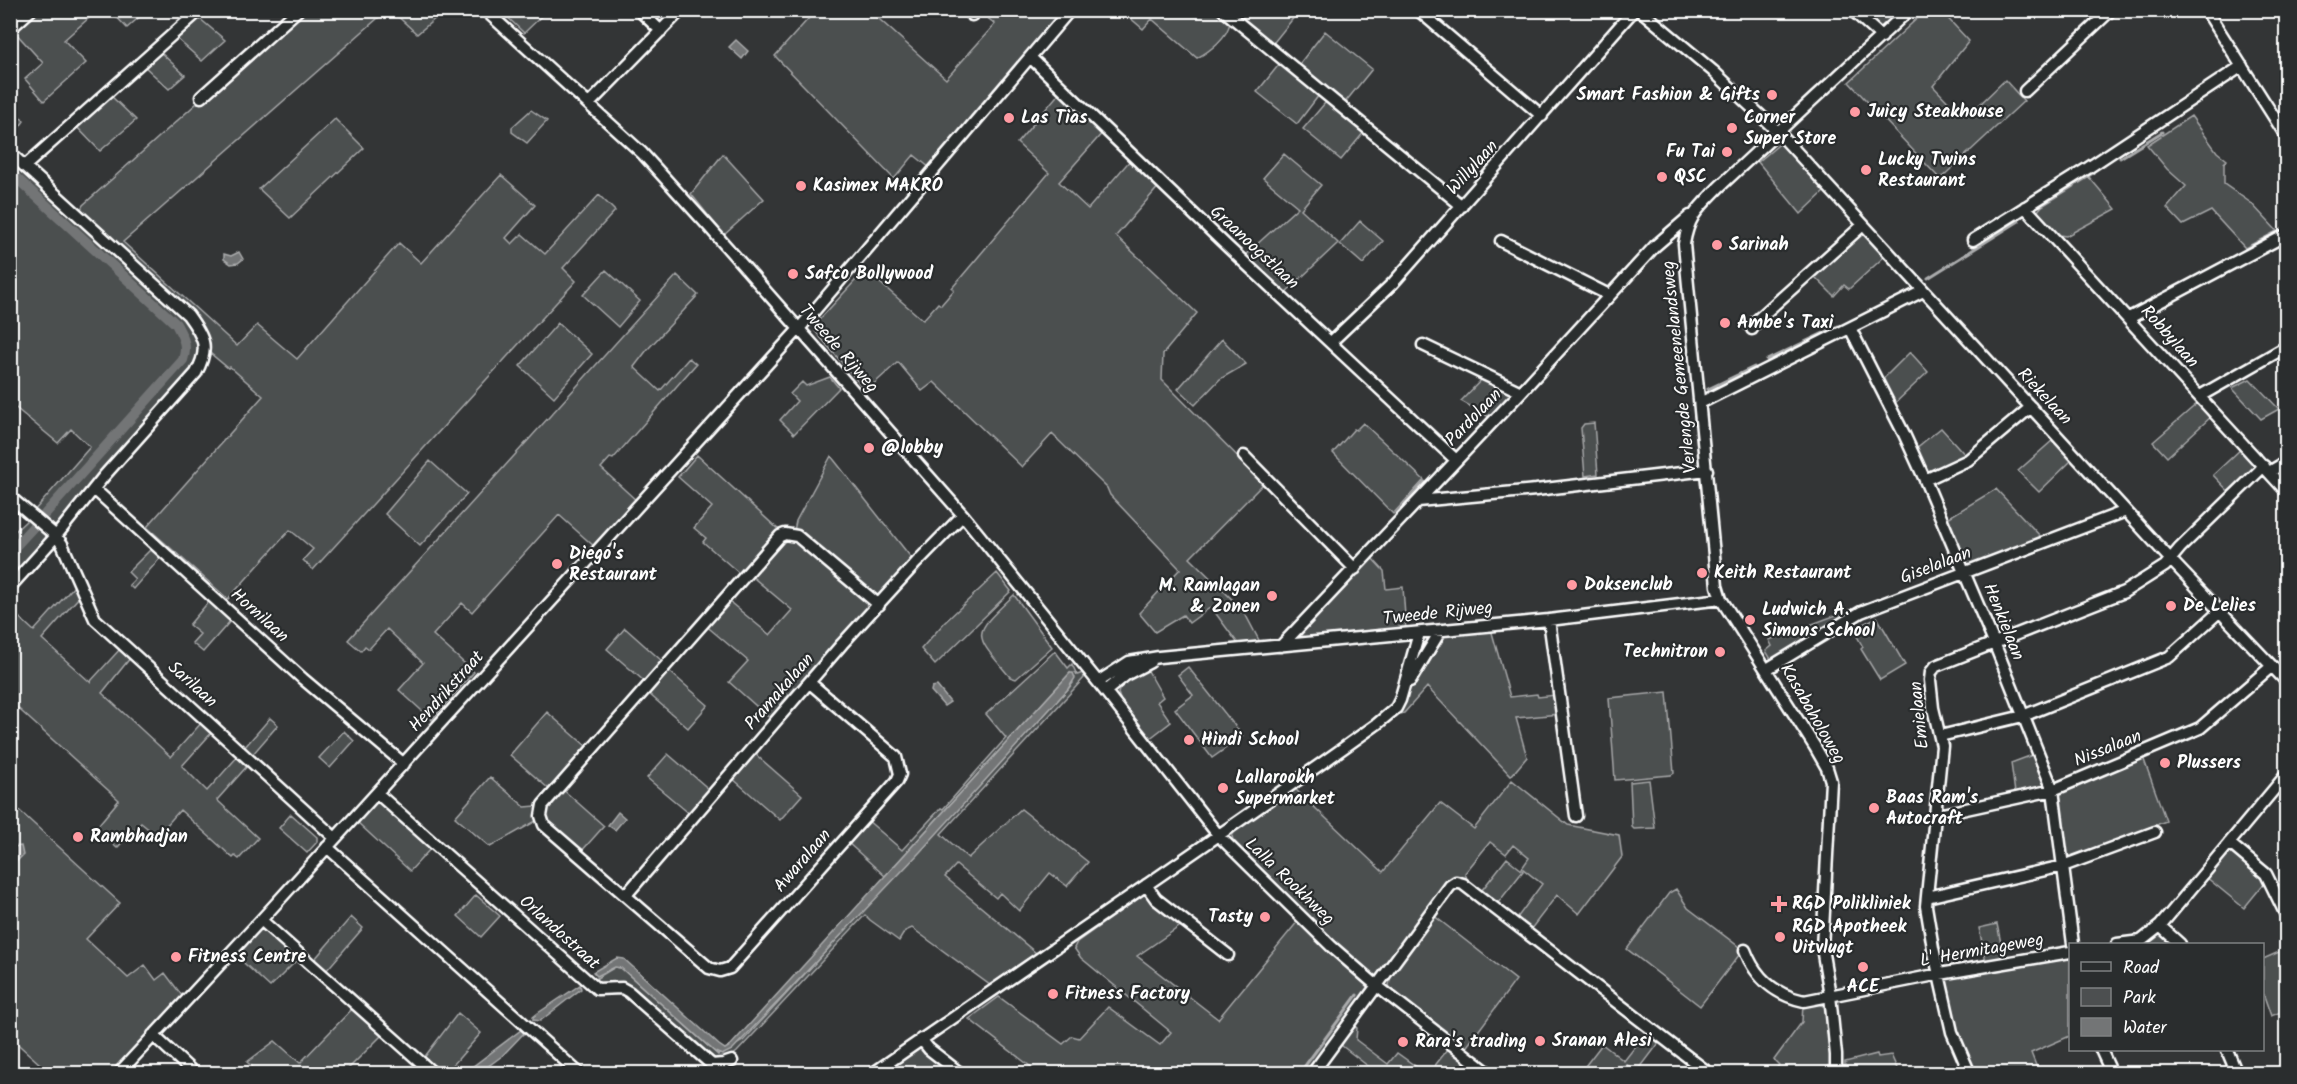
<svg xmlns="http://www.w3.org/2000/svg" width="2297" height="1084" viewBox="0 0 2297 1084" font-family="Kalam,sans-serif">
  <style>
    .green { fill: #4c4f50; stroke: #a6a7a8; stroke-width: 1.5 }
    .water { fill: #737576; stroke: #abacad; stroke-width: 1.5 }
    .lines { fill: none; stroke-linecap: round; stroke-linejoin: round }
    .stream { stroke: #abacad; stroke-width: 3 }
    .canal { stroke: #737576; stroke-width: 10 }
    .minor-casing { stroke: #fff; stroke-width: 15 }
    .minor { stroke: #2a2d2e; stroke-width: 10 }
    .poi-dot { fill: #ff9aa2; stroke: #2a2d2e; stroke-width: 2 }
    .labels { text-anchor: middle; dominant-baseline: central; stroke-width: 4.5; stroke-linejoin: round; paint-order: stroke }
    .poi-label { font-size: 18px; font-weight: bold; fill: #fff; stroke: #2a2d2e; text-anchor: start }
    .street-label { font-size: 18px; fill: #fff; stroke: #2a2d2e }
  </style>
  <rect width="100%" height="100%" fill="#333536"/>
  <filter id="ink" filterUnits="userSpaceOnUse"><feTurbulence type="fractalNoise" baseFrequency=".0167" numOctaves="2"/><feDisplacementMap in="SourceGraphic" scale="12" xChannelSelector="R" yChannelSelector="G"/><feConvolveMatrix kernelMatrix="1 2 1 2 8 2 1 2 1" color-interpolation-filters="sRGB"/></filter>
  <g filter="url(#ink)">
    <path class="green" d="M301 10 386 11 123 242 237 346 257 325 297 359 399 243 421 263 501 175 535 205 506 238 512 244 522 234 545 254 599 195 615 211 563 268 576 281 313 570 303 560 313 549 290 530 228 599 147 527 263 396 230 367 228 368 210 353 208 338 194 314 80 211 83 205Z
      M500 10H547V11L524 33Z
      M38 11H83L90 17 64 40 86 63 44 101 25 79 43 63 14 31Z
      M111 11H146L127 28Z
      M392 11H444L417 34Z
      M802 11H870L946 79 995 24 979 11H1064L930 168 914 155 894 179 775 56 809 18Z
      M1122 11H1218L1230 22C1228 37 1210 51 1197 58L1152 19 1143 29Z
      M1229 11H1299L1271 46Z
      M1861 11H1904L1882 29H1878L1859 13Z
      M1925 11H1941L1969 41 1933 86 1955 109 1978 106 2005 80 2024 101 1940 179 1849 82Z
      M199 18 225 40 202 61 176 38Z
      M1325 31 1372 69 1343 105 1297 67Z
      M159 51 185 75 169 89 143 65Z
      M1281 62 1319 95 1297 124 1257 92Z
      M1061 91 1104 131 1059 182 1088 209 1132 158 1160 185 1116 236 1197 313 1163 354 1162 380 1264 483 1190 558 1243 610 1261 644 1239 645 1211 607 1189 623 1183 615 1155 632 1139 613 1180 569 1110 495 1107 488 1052 434 1022 467 934 382 922 391 898 362 866 391 815 331 819 320 865 270 923 320 938 303 941 305 954 290 952 288 1049 173 1017 143Z
      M109 94 136 120 100 151 75 125Z
      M1325 103H1329L1365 131 1341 160 1303 129Z
      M11 107 24 121 11 139Z
      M531 110 547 121 527 143 512 132V127Z
      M2191 116 2217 152 2227 160 2224 163V184L2251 203 2277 231 2245 248 2211 211 2183 225 2167 208 2186 186 2167 169 2147 145Z
      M335 119 364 148 290 218 259 189Z
      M1783 141 1826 190 1801 214 1758 162Z
      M723 154 764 199 724 235 691 194Z
      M1284 154 1321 185 1301 209 1338 243 1285 293 1244 256 1298 207 1263 178Z
      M10 157 185 319C198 334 201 349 194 367L56 528 33 512 90 447 71 429 58 443 11 404Z
      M2089 177 2116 209 2066 236 2059 235 2037 212 2042 206Z
      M1360 221 1383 241 1363 264 1340 244Z
      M1861 233H1864L1885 256 1849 289 1844 285 1834 296 1813 275Z
      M606 270 640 301 618 327 583 295Z
      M677 275 698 295 647 350 634 367 660 391 689 358 696 364 613 459 610 458 601 468 638 502 596 548 559 515 472 612 462 603 433 635 474 672 432 720 399 690 423 663 387 629 369 649 365 646 361 651 348 640Z
      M558 323 592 354 554 397 520 366Z
      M1222 339 1246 364 1220 379 1195 405 1178 389Z
      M1910 352 1928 372 1893 405 1882 380Z
      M830 377 839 388 794 434 780 420 797 401 790 394 802 382 806 386Z
      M1482 379H1487L1514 393 1491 418 1461 401Z
      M2250 379 2279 409 2261 419 2232 388Z
      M2199 402 2212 416 2167 457 2153 442Z
      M1363 423 1424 480 1393 514 1333 453 1354 429 1356 430Z
      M1594 423 1598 474 1585 476 1581 428 1584 424Z
      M1941 428 1967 457 1966 460 1926 474 1915 449Z
      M2053 440 2072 460 2039 492 2018 471Z
      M2242 448 2259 467 2231 494 2213 475Z
      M697 455 780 531 739 573 703 542 706 538 694 528 712 507 678 477Z
      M831 456 913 560 882 596H877L870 592 794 531 796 521Z
      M430 461 467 494 420 546 385 514Z
      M1996 489 2042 538 1969 566 1963 562 1946 519Z
      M27 520H30L47 535 48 538 11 582V535Z
      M792 538 866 599 867 611 773 721 729 682 748 661 704 624 726 599 770 635 792 610 749 574 780 539Z
      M153 547 162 556 133 589 129 585 135 579 128 572Z
      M1371 557 1384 571 1386 589 1403 587 1406 631 1304 639 1301 634 1302 628Z
      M997 573 1011 591 935 665 921 649 944 623Z
      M76 584 80 596 42 639 90 682 121 648 131 657 102 693 171 757 203 721 214 730 182 766 207 791 239 755 249 764 217 800 258 838 239 859 235 856 233 858 180 810 157 836 141 823 117 848 95 829 119 800 11 702V610L34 631Z
      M1014 595 1052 647 1016 679 1010 677C972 632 971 636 1014 595Z
      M210 600 232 619 203 652 192 643 200 634 189 625Z
      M1869 603 1772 661 1766 651 1772 646 1769 640Z
      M1877 617 1905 665 1880 680 1861 649 1863 647 1853 629Z
      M625 628 662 661 644 681 607 649Z
      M1491 629 1510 697 1537 694 1538 697 1556 695 1559 714 1516 718 1527 757 1511 776 1427 687 1404 713 1400 714 1399 711C1412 684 1426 657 1447 634Z
      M1055 651 1068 668 1072 664 1077 675 1083 673 1084 678 941 834 968 858 1021 809 1088 862 1067 886 1050 873 1019 911 1000 893 996 898 956 865 945 877 1036 953 990 985 912 928 905 931 899 941 870 920 865 915 737 1052 729 1058 716 1062 632 991 599 987 592 981 615 967 621 968 718 1055 743 1041 1068 689 1073 683 1070 673 885 876 847 842 867 820 902 850 941 808 943 809 1006 738 986 714Z
      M1188 667 1243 736 1212 758 1175 709 1193 695 1178 675Z
      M1147 669 1163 697 1157 702 1171 722 1149 739 1121 702 1118 693 1122 683Z
      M669 671 708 705 688 728 649 694Z
      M1667 692 1674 773 1671 775 1615 780 1609 698Z
      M547 712 586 746 549 789 510 755Z
      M270 718 278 725 252 755 244 748Z
      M344 731 354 741 330 768 319 758Z
      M754 753 802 795 780 820 732 778Z
      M668 754 711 791 691 815 647 778Z
      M2035 754 2045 778 2046 787 2015 793 2011 763Z
      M2143 757 2166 821 2067 859 2058 792Z
      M490 777 525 807 536 806V821L490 847 455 817Z
      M1512 780 1568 825 1619 835 1622 857 1579 914 1557 895 1531 929 1517 918 1542 884 1522 868 1529 858 1513 845 1506 854 1490 842 1465 873 1467 879 1460 876 1454 878 1380 975 1376 976 1362 967 1336 944 1233 840 1232 836 1237 828 1294 788 1383 872 1440 803 1474 829Z
      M1649 780 1655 828 1634 829 1632 827 1630 782Z
      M560 787 604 826 580 853 544 820V810Z
      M378 800 432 847 410 871 357 822Z
      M10 802 120 903 86 939 128 978 145 965 156 980 165 973 183 997 113 1073H50L11 1038Z
      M291 814 317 837V842L307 853 279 828Z
      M2231 850 2257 871 2268 884 2262 886 2244 908 2206 877Z
      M1507 858 1523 871 1498 903 1482 890Z
      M1676 889 1688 908 1743 950 1700 1006 1627 949 1669 893Z
      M476 895 500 916 481 937 458 916Z
      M1143 895H1147L1181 923 1179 927 1137 956 1218 1019 1298 921 1371 988 1309 1073H1039L969 1019 999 997 1063 1044 1072 1036 1079 1038 1108 1007 1160 1045 1171 1032 1081 958 1074 948 1077 942Z
      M1433 915 1516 980 1465 1049 1394 993 1389 986 1391 974Z
      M351 917 363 928 326 971 314 960Z
      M1997 924 2004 958 1986 962 1979 928Z
      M262 926 299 958 270 987 234 954Z
      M2159 934 2174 944H2136Z
      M2286 949V1010L2271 1016 2263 993V959Z
      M2068 957 2070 960V1036L2031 1053 2039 1073H1974L1956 1034 1945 981 1946 978Z
      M1803 1004H1819L1825 1007 1828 1022 1832 1073 1772 1074 1779 1065 1774 1060 1802 1022Z
      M354 1007 384 1033 344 1073H252L255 1069 247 1062 275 1041 300 1063Z
      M458 1013 481 1033 446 1073H438L423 1059Z
      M1352 1026 1357 1028 1356 1040 1388 1064 1397 1053 1425 1073H1377L1342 1046V1041Z
      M1649 1029 1662 1039 1637 1072 1626 1064 1618 1073 1579 1074 1602 1044 1624 1061Z
      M920 1047 957 1074H880Z
      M1448 1049 1467 1063 1459 1073H1429Z
      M1877 1054 1878 1057 1891 1055 1899 1073H1845V1062Z"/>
    <path class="water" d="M736 40 748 51 742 59 729 47Z
      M239 252 243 259 238 263 231 264 224 259V254L231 256Z
      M1070 673H1073L1075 678 1068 689 920 852 732 1050 722 1055 715 1052 621 968 615 967 597 976 593 972 617 958 624 959 719 1045 725 1049 730 1046Z
      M937 686 950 702 944 706 931 691 932 687Z
      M618 812 625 818 615 830 608 825Z
      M21 846 23 855 11 867V847Z
      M580 985 581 989 540 1021 533 1020V1017L538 1013Z
      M521 1030 524 1033 502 1056 479 1073H464Z"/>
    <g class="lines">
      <path class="stream" d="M2120 158 2162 132
        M2040 206 2093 173
        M2246 249 2275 233
        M1928 278 2019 221
        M1767 360 1838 326
        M1708 389 1754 367
        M1396 514 1425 482
        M1299 1074 1357 995"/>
      <path class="canal" d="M10 172 176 324C183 337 188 345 183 360L45 514
        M10 552 33 527"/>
      <g class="minor-casing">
        <path id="minor" d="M485 10 642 153 710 228 963 515 1098 682 1219 836 1332 947 1377 986 1490 1074
          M639 10 661 31
          M968 10 972 15
          M1223 10 1462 206
          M1418 10 1542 116
          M1640 10 1713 71 1779 133 2171 560 2286 681
          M1852 10 1882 37
          M2206 10 2286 136
          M10 29 31 10
          M1030 57 1229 248 1456 460
          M2025 91 2111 10
          M201 97 298 10
          M589 104 681 10
          M10 153 188 315C204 337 210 348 196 373L104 476 56 536 10 587
          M25 166 200 10
          M2025 207 2286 491
          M1973 240 2088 168 2242 66
          M1501 241 1609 295
          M2129 318 2286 235
          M1850 328 1904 434 1925 480 1995 645 2053 790 2073 944
          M1752 329 1756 321 1863 225
          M1331 342 1393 283 1634 10
          M1423 345 1521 392
          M2200 396 2286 347
          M1700 403 1923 291
          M1244 456 1355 569
          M2269 472 2286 462
          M1925 480 1968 460 2031 407
          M94 489 303 679 404 764
          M10 497 56 536 62 544 95 619 335 838
          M1418 501 1536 490 1707 470
          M1549 620 1576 816
          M1281 646 1521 392 1655 246 1690 216
          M1767 669 1861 612 2126 511
          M1410 681 1441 630
          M1098 682 1129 662 1159 657 1549 620 1721 599
          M810 683 896 757 900 774 897 781 730 968 720 971 709 968 544 825 541 816 543 805 780 536 785 534 797 536 879 605
          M1106 691 1127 674 1150 662
          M1940 736 2023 716 2169 657 2220 611
          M377 793 597 989 622 988 629 992 712 1065 723 1064 732 1061
          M1934 816 2053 790 2200 728 2272 666
          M2229 843 2266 874 2286 915
          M327 847 580 1074
          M1146 885 1156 899 1228 955
          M626 895 842 644 916 563 963 515
          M1927 897 2063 866 2155 832
          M261 920 434 1074
          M2160 926 2180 944
          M2117 944 2141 941 2160 926 2286 775
          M1745 950C1755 977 1775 995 1804 1001L1940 974 2070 952
          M153 1035 195 1074
          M921 1039 929 1049 961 1074
          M2101 1050 2112 1074
          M2227 1050 2237 1074
          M118 1074 261 920 798 330 1070 10
          M872 1074C1040 957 1211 843 1377 724L1396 708 1400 700 1419 633
          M1312 1074 1450 886 1456 882 1463 884 1710 1074
          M1836 1074V1055L1830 995 1822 948 1831 781 1827 768 1815 747 1721 599 1717 586 1684 244C1689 214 1699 208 1719 187L1909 10
          M1970 1074 1952 1032 1933 948 1926 906 1942 746 1933 708 1930 680 1931 672 1936 666 2124 592 2165 566 2180 548 2264 466"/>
      </g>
      <use href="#minor" class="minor"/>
    </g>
  </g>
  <g class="poi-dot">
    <circle cx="1772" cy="95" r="6"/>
    <circle cx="1855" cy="112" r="6"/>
    <circle cx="1009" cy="118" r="6"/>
    <circle cx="1732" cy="128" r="6"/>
    <circle cx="1727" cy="152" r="6"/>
    <circle cx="1866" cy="170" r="6"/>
    <circle cx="1662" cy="177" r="6"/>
    <circle cx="801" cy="186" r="6"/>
    <circle cx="1717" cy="245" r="6"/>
    <circle cx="793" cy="274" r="6"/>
    <circle cx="1725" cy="323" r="6"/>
    <circle cx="869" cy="448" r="6"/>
    <circle cx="557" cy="564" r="6"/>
    <circle cx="1702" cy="573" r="6"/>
    <circle cx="1572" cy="585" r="6"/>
    <circle cx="1272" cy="596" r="6"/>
    <circle cx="2171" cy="606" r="6"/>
    <circle cx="1750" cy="620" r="6"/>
    <circle cx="1720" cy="652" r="6"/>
    <circle cx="1189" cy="740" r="6"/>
    <circle cx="2165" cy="763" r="6"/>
    <circle cx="1223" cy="788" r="6"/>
    <circle cx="1874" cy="808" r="6"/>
    <circle cx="78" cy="837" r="6"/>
    <path d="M1776 895h6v6h6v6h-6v6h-6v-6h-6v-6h6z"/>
    <circle cx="1265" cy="917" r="6"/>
    <circle cx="1780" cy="937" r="6"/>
    <circle cx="176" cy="957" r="6"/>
    <circle cx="1863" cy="967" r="6"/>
    <circle cx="1053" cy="994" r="6"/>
    <circle cx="1540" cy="1041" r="6"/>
    <circle cx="1403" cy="1042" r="6"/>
  </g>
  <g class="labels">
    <g class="poi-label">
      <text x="1760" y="95" text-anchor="end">Smart Fashion &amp; Gifts</text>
      <text x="1867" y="112">Juicy Steakhouse</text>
      <text x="1021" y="118">Las Tias</text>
      <text x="1744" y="118">Corner<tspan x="1744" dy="21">Super Store</tspan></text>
      <text x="1715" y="152" text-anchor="end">Fu Tai</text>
      <text x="1878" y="160">Lucky Twins<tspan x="1878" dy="21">Restaurant</tspan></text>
      <text x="1674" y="177">QSC</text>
      <text x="813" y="186">Kasimex MAKRO</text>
      <text x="1729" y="245">Sarinah</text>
      <text x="805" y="274">Safco Bollywood</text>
      <text x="1737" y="323">Ambe's Taxi</text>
      <text x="881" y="448">@lobby</text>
      <text x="569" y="554">Diego's<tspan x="569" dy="21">Restaurant</tspan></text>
      <text x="1714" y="573">Keith Restaurant</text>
      <text x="1584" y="585">Doksenclub</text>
      <text x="1260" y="586" text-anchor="end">M. Ramlagan<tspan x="1260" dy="21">&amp; Zonen</tspan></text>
      <text x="2183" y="606">De Lelies</text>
      <text x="1762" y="610">Ludwich A.<tspan x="1762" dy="21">Simons School</tspan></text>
      <text x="1708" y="652" text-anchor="end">Technitron</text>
      <text x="1201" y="740">Hindi School</text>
      <text x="2177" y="763">Plussers</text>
      <text x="1235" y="778">Lallarookh<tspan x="1235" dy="21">Supermarket</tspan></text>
      <text x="1886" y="798">Baas Ram's<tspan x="1886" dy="21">Autocraft</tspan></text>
      <text x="90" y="837">Rambhadjan</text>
      <text x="1792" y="904">RGD Polikliniek</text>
      <text x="1253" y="917" text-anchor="end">Tasty</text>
      <text x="1792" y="927">RGD Apotheek<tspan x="1792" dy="21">Uitvlugt</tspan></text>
      <text x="188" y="957">Fitness Centre</text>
      <text x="1863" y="987" text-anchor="middle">ACE</text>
      <text x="1065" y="994">Fitness Factory</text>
      <text x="1552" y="1041">Sranan Alesi</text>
      <text x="1415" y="1042">Rara's trading</text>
    </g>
    <g class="street-label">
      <text transform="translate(1473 168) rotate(-48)">Willylaan</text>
      <text transform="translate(1254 248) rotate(43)">Graanoogstlaan</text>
      <text transform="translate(2169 337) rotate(48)">Robbylaan</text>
      <text transform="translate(838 349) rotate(49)">Tweede Rijweg</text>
      <text transform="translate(1680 367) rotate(-96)">Verlengde Gemeenelandsweg</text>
      <text transform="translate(2044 397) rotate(47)">Riekelaan</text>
      <text transform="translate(1474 418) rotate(-46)">Pardolaan</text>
      <text transform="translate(1936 566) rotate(-21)">Giselalaan</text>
      <text transform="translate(1438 614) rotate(-6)">Tweede Rijweg</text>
      <text transform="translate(259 616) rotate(42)">Hornilaan</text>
      <text transform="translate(2003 622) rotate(68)">Henkielaan</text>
      <text transform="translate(192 685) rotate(42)">Sarilaan</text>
      <text transform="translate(447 692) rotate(-48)">Hendrikstraat</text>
      <text transform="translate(780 692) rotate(-49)">Pramakalaan</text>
      <text transform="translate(1812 714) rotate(60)">Kasabaholoweg</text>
      <text transform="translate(1920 715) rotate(-96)">Emielaan</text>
      <text transform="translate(2108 749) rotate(-22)">Nissalaan</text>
      <text transform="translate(803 861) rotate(-49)">Awaralaan</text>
      <text transform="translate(1289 882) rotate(44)">Lalla Rookhweg</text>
      <text transform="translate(559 933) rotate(42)">Orlandostraat</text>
      <text transform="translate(1982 951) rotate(-10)">L' Hermitageweg</text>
    </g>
  </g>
  <rect width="2297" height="1084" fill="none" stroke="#2a2d2e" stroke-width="36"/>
  <rect x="18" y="18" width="2261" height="1048" fill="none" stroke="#fff" stroke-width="2" filter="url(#ink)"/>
  <rect x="2069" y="943" width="195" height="108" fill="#2a2d2e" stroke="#7f8182" stroke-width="1.5"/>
  <rect x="2081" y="962" width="30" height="9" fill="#2a2d2e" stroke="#7f8182" stroke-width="1.5"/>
  <text x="2123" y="973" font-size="18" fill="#ffffff">Road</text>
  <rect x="2081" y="988" width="30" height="18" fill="#4c4f50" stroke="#7f8182" stroke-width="1.5"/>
  <text x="2123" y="1003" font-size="18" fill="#ffffff">Park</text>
  <rect x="2081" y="1018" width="30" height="18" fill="#737576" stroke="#7f8182" stroke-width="1.5"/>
  <text x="2123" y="1033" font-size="18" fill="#ffffff">Water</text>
</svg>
